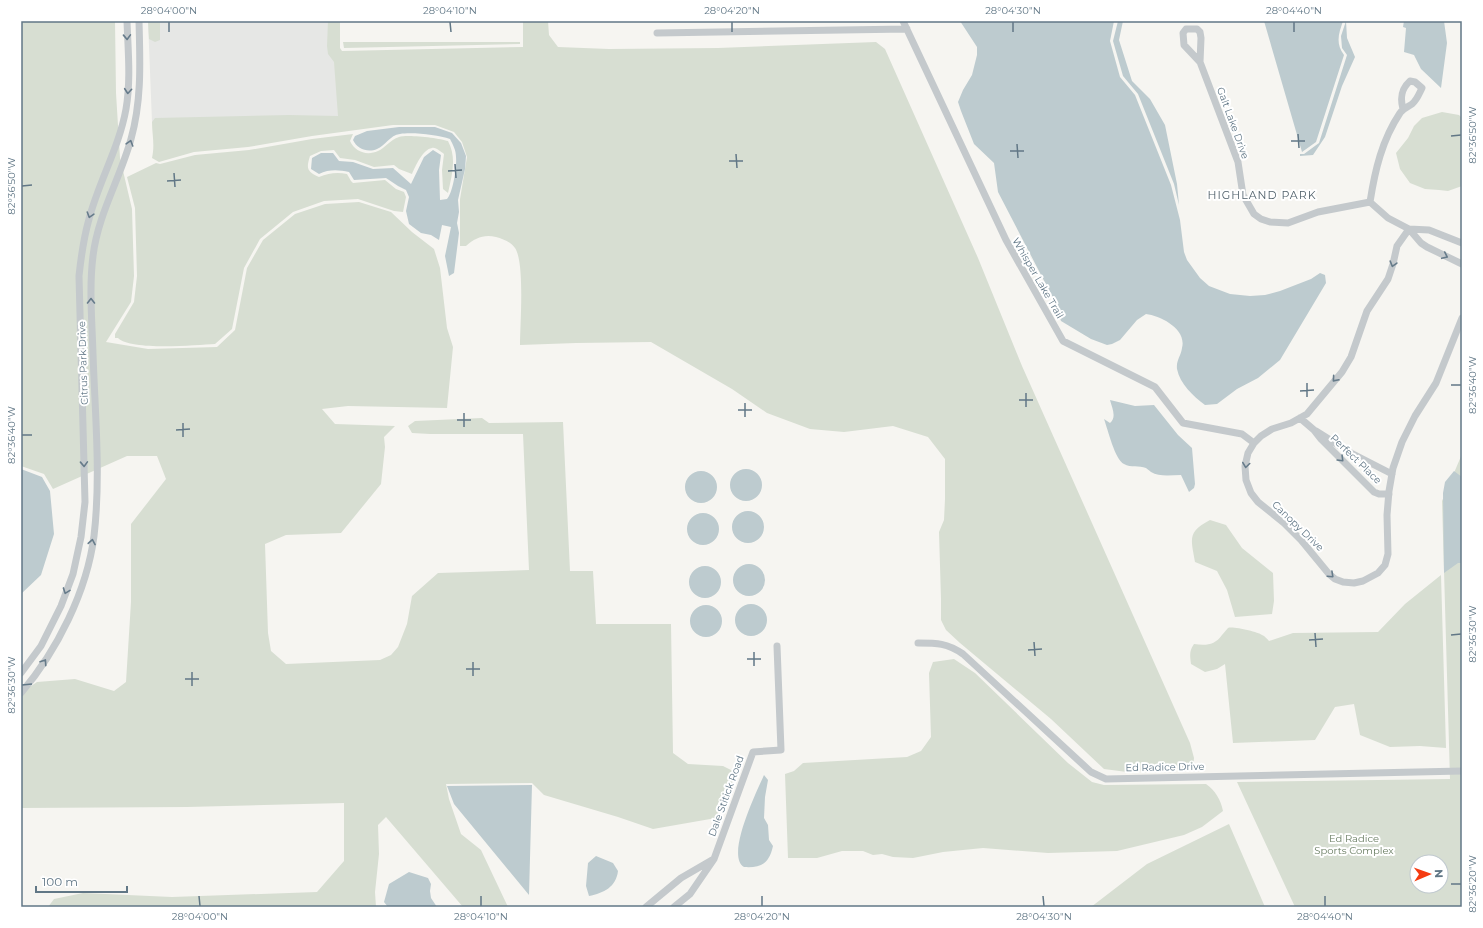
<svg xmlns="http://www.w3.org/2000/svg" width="1483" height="928" viewBox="0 0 1483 928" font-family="Montserrat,sans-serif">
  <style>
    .built { fill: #e6e7e5 }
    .green { fill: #d7ded2; fill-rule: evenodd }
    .water { fill: #bdcbcf }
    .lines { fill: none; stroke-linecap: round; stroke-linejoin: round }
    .minor { stroke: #c4c9cc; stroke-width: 7 }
    .oneway { stroke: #667b8a }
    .ticks { fill: none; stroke: #617786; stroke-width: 1.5 }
    .labels { text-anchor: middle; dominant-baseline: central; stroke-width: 4; stroke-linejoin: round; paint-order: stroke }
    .street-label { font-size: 10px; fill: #617786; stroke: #fff }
    .park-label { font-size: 10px; fill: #687c61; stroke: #fff }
    .neighbourhood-label { font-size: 11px; letter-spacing: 1px; fill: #50606a; stroke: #fff }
    .neatline { fill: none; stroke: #617786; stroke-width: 1.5 }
    .ticks-label { font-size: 10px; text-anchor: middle; fill: #617786 }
  </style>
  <rect width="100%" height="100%" fill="#f6f5f1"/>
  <path class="built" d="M148 21H338L341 117 152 122Z"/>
  <path class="green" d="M21 21H115L116 93 120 158 132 209 134 276 131 302 106 342 148 349 217 347 235 330 247 268 263 240 295 214 325 204 359 202 391 212 412 232 434 249 440 268 447 328 453 347 447 408 348 406 322 409 335 424 395 426 384 437 385 447 381 484 341 533 286 535 265 544 268 633 271 651 286 664 380 660 391 655 398 647 407 624 412 596 438 573 529 570 523 434H430L412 433 408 426 415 421 482 418 489 423 563 422 570 571H593L596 624H671L673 753 688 764 723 766 737 773 716 818 653 829 618 817 544 795 532 783 446 784 449 799 461 834 481 850 508 907H463L386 817 378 825 379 854 375 892 376 907H48L54 899 83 893 172 897 317 892 344 861V803L187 807 21 808V693L37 682 75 679 114 691 126 682 131 602V524L166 479 157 456H127L53 489 44 474 21 466Z
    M148 21H160V40L155 42 149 39Z
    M328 21H340V48L342 51 523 47V21H548L549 35 558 47 609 49 718 48 876 42 885 49 978 258 1022 366 1190 743 1194 758 1193 768 1127 772 1104 769 1051 719 960 643 946 630 941 620V599L939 532 944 520 945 499V459L928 437 893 426 844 432 810 429 767 413 732 389 651 342 576 343 520 345C520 325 525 263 515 248 511 242 503 239 496 237 484 234 475 238 466 246H460V199L467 157 462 142 454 132 435 125H393L312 136 248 147 194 152 159 162 152 158C155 145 152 134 152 122L155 118 289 115 338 116 334 62 328 54 327 46Z
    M343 42H520V44L344 48Z
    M1442 112 1459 115 1462 118V186L1448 191 1439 190 1425 189 1410 183 1400 169 1396 153 1408 138 1414 126 1422 118Z
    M353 134 350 141C355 152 367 156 378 151 385 148 390 140 399 137 407 134 439 138 448 141 457 158 452 175 448 193L443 189 442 170 444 154C441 152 436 147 432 148 423 149 415 167 412 174L399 169 394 165 374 167 355 160 340 158 334 150 321 151 310 156C306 169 307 171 319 177 329 173 337 172 347 174L351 181 353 183 385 180 396 189 404 192 406 197 403 212 394 211 358 199 324 201 293 212 260 239 244 268 232 329 215 344C196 345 131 351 118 338H115V334L134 302 137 276 135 208 127 177 156 163 160 164 195 155 249 150 312 139Z
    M1462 454V907H1295L1237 782 1450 779 1442 501ZM1417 862H1441V886H1417Z
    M1210 520 1226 525 1242 548 1273 573 1274 601 1272 614 1235 617 1227 590 1217 571 1195 562C1191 539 1187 532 1210 520Z
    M1441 575 1446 748 1420 746 1390 747 1360 735 1354 704 1335 707 1315 740 1233 743 1225 664 1217 669 1205 672 1191 664C1190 656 1189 651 1194 644 1206 646 1215 645 1222 635 1224 633 1226 630 1228 628 1233 626 1258 632 1262 635 1265 636 1267 639 1269 641L1293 633 1378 632 1405 604Z
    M954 659 975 673 1068 763 1092 782 1104 785 1206 784C1215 790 1221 800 1223 811L1202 827 1184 835 1117 851 1048 853 983 848 943 852 913 858 893 857 882 854 873 855 863 851H842L817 858H788L785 774 794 771 803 763 907 757 921 751 931 737 929 673 933 662Z
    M1229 824 1265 907H1091L1147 864Z"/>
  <path class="water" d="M960 21H1114L1110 41 1120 77 1135 95 1171 185 1180 220 1184 252 1187 260 1200 278 1209 286 1230 294 1250 296 1265 295 1280 291 1311 279 1320 273 1325 275 1326 283 1280 360 1258 378 1237 389 1217 404 1205 405C1193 396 1180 384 1177 369 1176 360 1181 356 1182 348 1187 329 1161 316 1146 314L1137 320 1120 340 1112 344 1107 345 1091 339 1061 321 1053 298 998 192 994 163 974 144 961 111 958 102 963 90 972 75 977 55V47Z
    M1118 21H1123L1119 40 1132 81 1150 99 1165 125 1177 184 1179 205 1174 184 1138 94 1123 76 1113 41Z
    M1264 21H1343C1339 33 1335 43 1344 55L1316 142 1302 152Z
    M1346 21 1347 38 1355 57 1342 86 1325 137 1313 155 1300 156V154H1304L1319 143 1347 55 1342 48 1341 36Z
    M1404 21H1444L1447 43 1441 88 1421 69 1414 55 1404 52 1406 28 1403 27Z
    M399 127H435L452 133 461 143 466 156 465 169 458 200 459 212 457 223 459 233 454 273 449 276 445 256 451 227 442 225 439 240 431 235 421 233 409 224 406 211 409 197 406 190 398 186 386 178 354 180 349 172C339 170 329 169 319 174L311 169 312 158 321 153H333L339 161 353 162 373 169 393 168 411 184 424 157 433 150 441 155 439 170 440 200 447 199C453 193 457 166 456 157 456 150 453 145 450 139 438 135 413 132 400 134 390 135 385 146 377 149 368 153 357 149 353 140L355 136 367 131Z
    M1110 400 1135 406 1154 405 1178 435 1192 448 1195 484 1194 488 1189 492 1181 475C1171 475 1159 477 1151 472 1150 471 1146 468 1146 468 1139 465 1131 468 1124 464 1115 460 1108 430 1104 419L1110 423C1117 417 1112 408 1110 400Z
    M730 485a16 16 0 1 1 32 0a16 16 0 1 1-32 0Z
    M21 469 42 477 50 491 54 534 41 575 21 594Z
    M685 487a16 16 0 1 1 32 0a16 16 0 1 1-32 0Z
    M1454 471 1462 477V563H1458L1444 573 1443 493 1445 482Z
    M732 527a16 16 0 1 1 32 0a16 16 0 1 1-32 0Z
    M687 529a16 16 0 1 1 32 0a16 16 0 1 1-32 0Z
    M733 580a16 16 0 1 1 32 0a16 16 0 1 1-32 0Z
    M689 582a16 16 0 1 1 32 0a16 16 0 1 1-32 0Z
    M735 620a16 16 0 1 1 32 0a16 16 0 1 1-32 0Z
    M690 621a16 16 0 1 1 32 0a16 16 0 1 1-32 0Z
    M764 775 768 780 765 797 764 818 768 825 769 840 773 846C769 864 761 868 744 867 725 856 757 791 764 775Z
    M532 785 529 895 454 804 447 786Z
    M596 856 613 863 618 871C616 887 604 893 589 896L586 886 588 863Z
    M409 872 428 878 431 884 430 891 431 898 437 907H388L384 902 389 884Z"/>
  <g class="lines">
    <path class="minor" d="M903 21 1006 240 1063 341 1155 387 1183 423 1242 434 1254 443
      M657 33 907 29
      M1200 62 1184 45 1183 33 1186 29H1197L1200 32 1201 38 1200 62 1238 162 1243 195 1254 214 1261 219 1270 222 1288 223 1318 212 1370 202 1388 218 1409 229 1421 243 1427 247 1462 264
      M1370 202C1375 170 1382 140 1400 113 1403 108 1408 107 1412 104 1417 100 1419 94 1422 88L1415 82 1410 81C1401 89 1400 98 1403 109
      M1409 229 1397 246 1393 264 1388 279 1367 311 1351 357 1342 372 1307 414 1291 423 1272 429 1261 436 1254 443 1248 453 1245 466 1246 480 1251 493 1258 502 1284 523 1301 540 1329 574 1335 579 1343 582 1354 583 1363 581 1378 573 1385 565 1388 554 1387 515 1389 491 1393 468 1402 442 1415 416 1436 383 1462 318
      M1409 229 1429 230 1462 243
      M1300 418 1314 430 1321 439 1374 492 1379 494H1389
      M1316 431 1351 453 1392 474
      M918 643C937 643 947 643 963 654L1091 772 1106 779 1462 771
      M21 673 41 646 61 606 73 574 81 537 85 502 79 276C81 257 84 237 89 219 99 181 119 148 126 109 131 80 128 50 127 21
      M21 693C57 651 87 591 94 536 101 476 95 414 93 354 92 321 89 288 93 256 98 214 120 179 131 139 142 100 140 61 139 21
      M646 907 681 878 712 860
      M674 907 690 894 714 859 753 752 781 750 777 646"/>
  </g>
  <defs><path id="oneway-chevron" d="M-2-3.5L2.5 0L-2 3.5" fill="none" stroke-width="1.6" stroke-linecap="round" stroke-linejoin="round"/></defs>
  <g class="oneway">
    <use href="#oneway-chevron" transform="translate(127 37) rotate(88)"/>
    <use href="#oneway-chevron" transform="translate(128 91) rotate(95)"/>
    <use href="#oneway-chevron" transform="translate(130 143) rotate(-73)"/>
    <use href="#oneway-chevron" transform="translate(90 215) rotate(107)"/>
    <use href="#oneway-chevron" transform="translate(1445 256) rotate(25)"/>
    <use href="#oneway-chevron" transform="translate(1393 264) rotate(106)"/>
    <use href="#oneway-chevron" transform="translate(91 301) rotate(-90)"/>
    <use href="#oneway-chevron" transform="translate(1335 379) rotate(131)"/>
    <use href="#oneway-chevron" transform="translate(1341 459) rotate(45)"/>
    <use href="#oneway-chevron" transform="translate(84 464) rotate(88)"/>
    <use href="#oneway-chevron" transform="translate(1246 465) rotate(98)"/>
    <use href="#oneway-chevron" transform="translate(92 542) rotate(-80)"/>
    <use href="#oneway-chevron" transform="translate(1331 575) rotate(43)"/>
    <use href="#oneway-chevron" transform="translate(66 591) rotate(110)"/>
    <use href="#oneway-chevron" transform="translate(44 662) rotate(-56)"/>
  </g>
  <path class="ticks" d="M169 22V32M450 22 451 32M732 22V32M1013 22V32M1294 22V32M1298 134 1299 148M1451 136 1461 135M1291 141H1305M1017 144 1018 158M1010 151H1024M736 154 737 168M729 161H743M455 164 456 178M448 171 462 170M174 173 175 187M167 181 181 180M22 186 32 185M1307 383V397M1451 385H1461M1300 391 1314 390M1026 393V407M1019 400H1033M745 403V417M738 410H752M464 413V427M457 420H471M183 423V437M176 430 190 429M22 435H32M1315 633 1316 647M1451 635 1461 634M1309 640 1323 639M1034 642 1035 656M1028 650 1042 649M754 652V666M747 659H761M473 662V676M466 669H480M192 672V686M185 679H199M22 685 32 684M1451 884H1461M199 896 200 906M481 896V906M762 896V906M1043 896 1044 906M1325 896V906"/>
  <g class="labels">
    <g class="street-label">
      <text transform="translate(1233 123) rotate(70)">Galt Lake Drive</text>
      <text transform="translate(1038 278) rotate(60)">Whisper Lake Trail</text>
      <text transform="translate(83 363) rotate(-92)">Citrus Park Drive</text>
      <text transform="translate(1356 459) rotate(44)">Perfect Place</text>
      <text transform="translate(1298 526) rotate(44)">Canopy Drive</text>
      <text transform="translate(1165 767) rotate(-1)">Ed Radice Drive</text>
      <text transform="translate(726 796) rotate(-70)">Dale Stitick Road</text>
    </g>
    <g class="park-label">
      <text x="1354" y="838">Ed Radice<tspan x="1354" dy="12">Sports Complex</tspan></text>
    </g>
    <g class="neighbourhood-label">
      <text x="1262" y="195">HIGHLAND PARK</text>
    </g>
  </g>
  <rect width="1483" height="928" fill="none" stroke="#ffffff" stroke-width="44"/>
  <g transform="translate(1429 874) rotate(88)"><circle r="19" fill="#ffffff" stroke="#c0c9cf"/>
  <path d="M0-3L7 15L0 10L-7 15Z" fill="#f53b11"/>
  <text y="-6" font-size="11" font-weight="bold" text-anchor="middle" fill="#617786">N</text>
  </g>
  <path d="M36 886v6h91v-6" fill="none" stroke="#617786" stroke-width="2"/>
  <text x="42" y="886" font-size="12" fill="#617786" stroke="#ffffff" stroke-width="3" paint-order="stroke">100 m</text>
  <rect x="22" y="22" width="1439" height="884" class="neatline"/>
  <g class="ticks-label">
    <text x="169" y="14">28°04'00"N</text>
    <text x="450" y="14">28°04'10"N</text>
    <text x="732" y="14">28°04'20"N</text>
    <text x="1013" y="14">28°04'30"N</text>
    <text x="1294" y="14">28°04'40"N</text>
    <text transform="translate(1472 135) rotate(-90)" y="4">82°36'50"W</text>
    <text transform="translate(11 186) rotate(-90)" y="4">82°36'50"W</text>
    <text transform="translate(1472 385) rotate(-90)" y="4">82°36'40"W</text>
    <text transform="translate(11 435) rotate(-90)" y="4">82°36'40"W</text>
    <text transform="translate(1472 634) rotate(-90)" y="4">82°36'30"W</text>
    <text transform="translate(11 685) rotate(-90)" y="4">82°36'30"W</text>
    <text transform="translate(1472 884) rotate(-90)" y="4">82°36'20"W</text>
    <text x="200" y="920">28°04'00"N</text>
    <text x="481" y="920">28°04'10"N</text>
    <text x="762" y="920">28°04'20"N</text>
    <text x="1044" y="920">28°04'30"N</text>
    <text x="1325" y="920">28°04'40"N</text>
  </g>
</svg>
